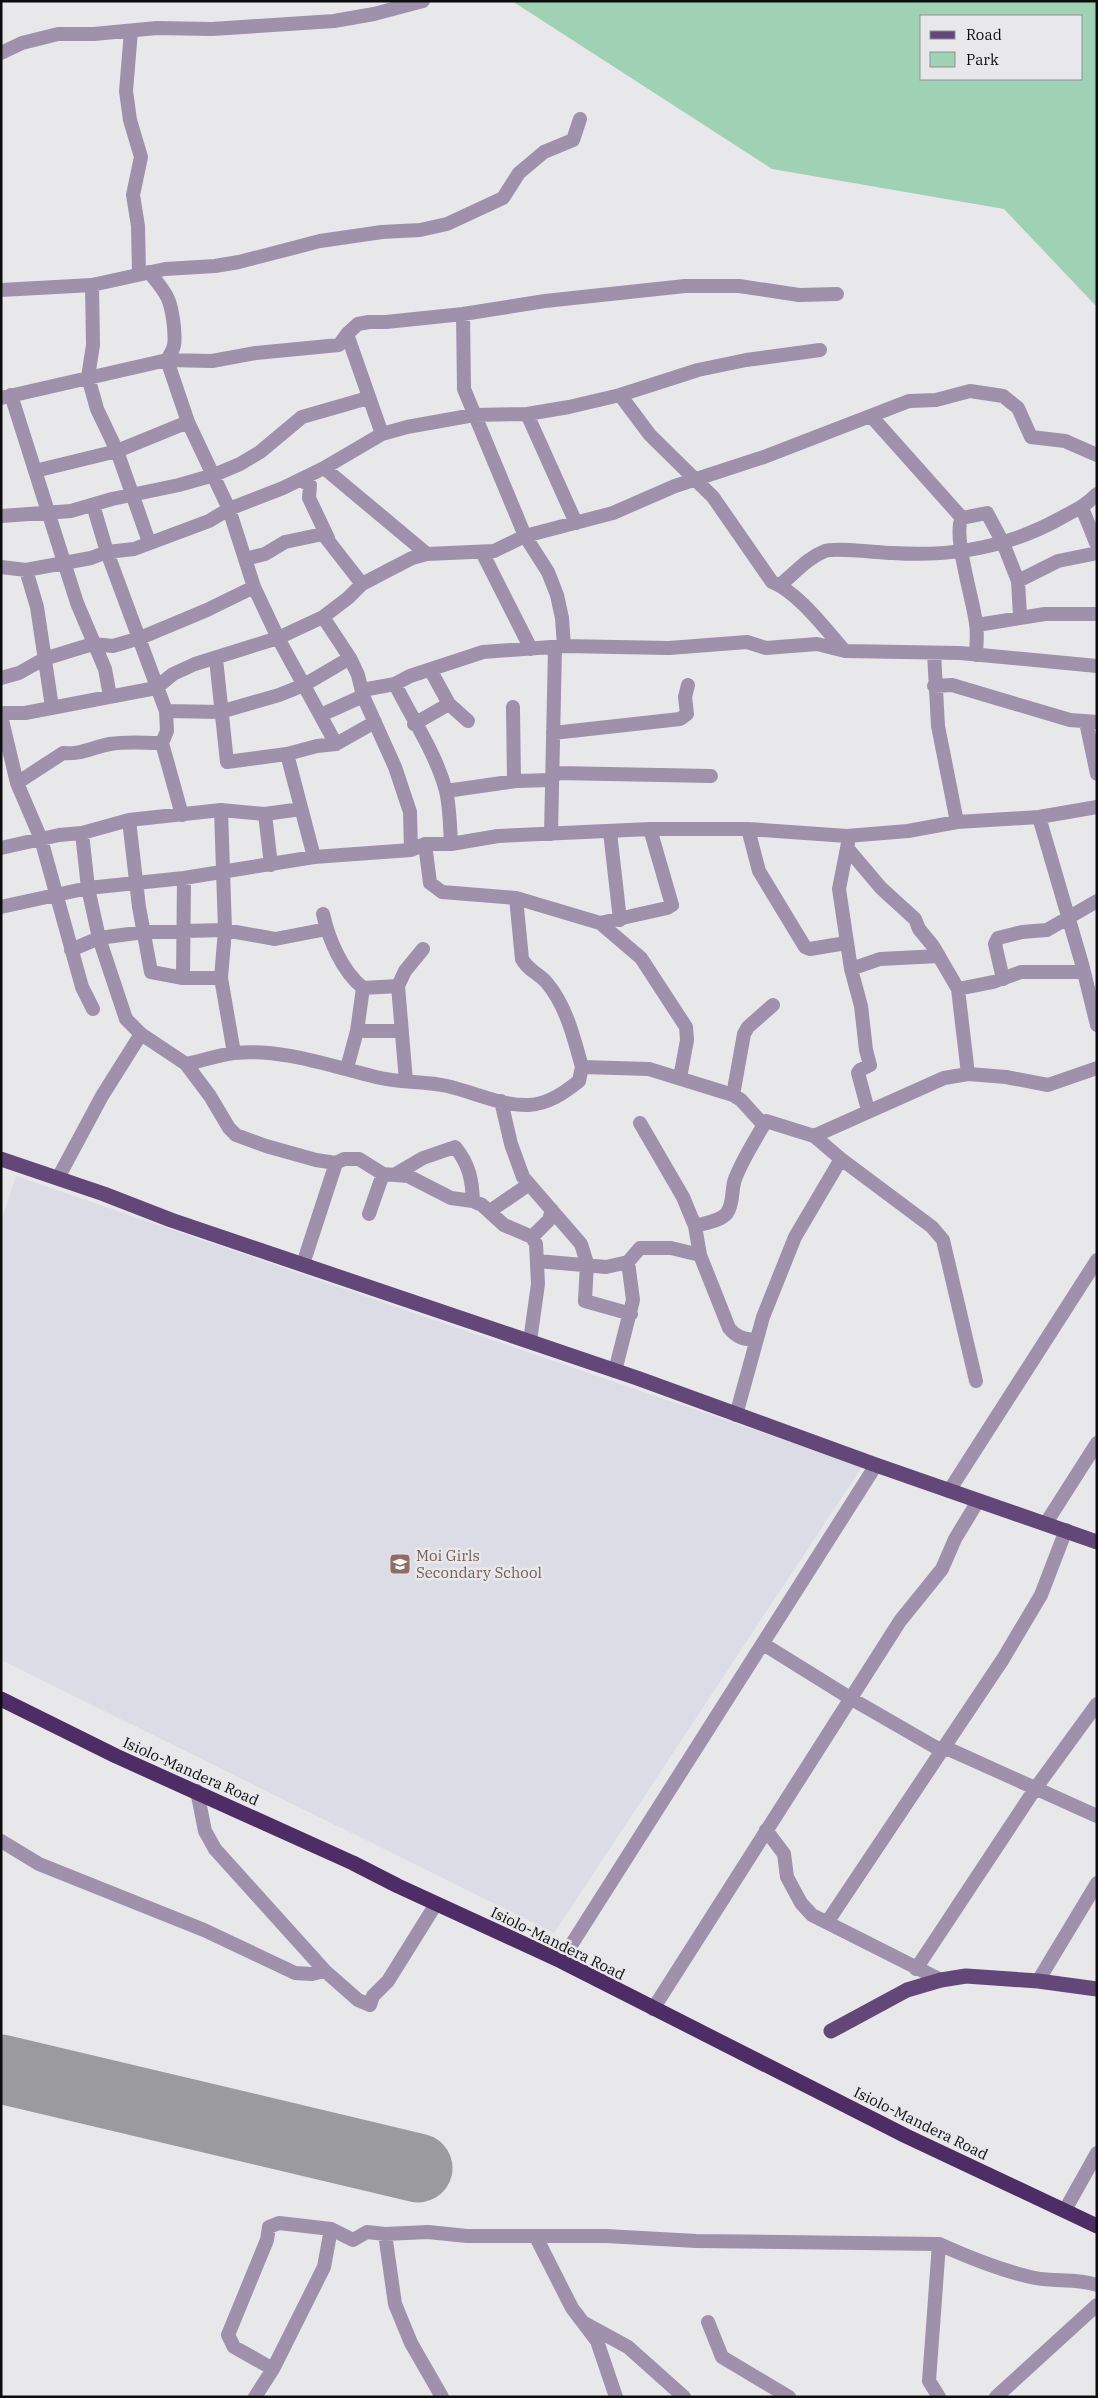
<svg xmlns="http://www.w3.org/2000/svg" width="1098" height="2398" viewBox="0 0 1098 2398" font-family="'IBM Plex Serif',serif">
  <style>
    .built { fill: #dcdce6 }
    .green { fill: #9fd2b4; fill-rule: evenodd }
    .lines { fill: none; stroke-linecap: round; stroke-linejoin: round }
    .runway { stroke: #9b9b9e; stroke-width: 69 }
    .minor { stroke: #9f90ac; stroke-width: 14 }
    .major { stroke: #634778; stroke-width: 15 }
    .highway { stroke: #4e2c65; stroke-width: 15 }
    .labels { text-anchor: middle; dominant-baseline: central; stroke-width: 5; stroke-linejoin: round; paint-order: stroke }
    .education-label { font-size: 15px; fill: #785e54; stroke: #e8e8eb; text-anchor: start }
    .street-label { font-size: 15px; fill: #0d0d0e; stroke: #e8e8eb }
  </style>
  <rect width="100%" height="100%" fill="#e8e8eb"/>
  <path class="built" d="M16 1176 862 1467 554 1933 1 1660V1221Z"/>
  <path class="green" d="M512 1H1097V307L1004 209 772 169ZM922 16H1082V79H922Z"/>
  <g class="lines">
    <path class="runway" d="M1 2069 418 2168"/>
    <path class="minor" d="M131 31 126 91 130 120 141 157 133 195 138 226 139 273
      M1 53 22 43 58 34H94L157 28 212 29 334 21 374 14 423 1
      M149 272C167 294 171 298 174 327 175 344 176 345 167 360L188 422 229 509 254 587 278 638 336 744 375 722
      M92 285 93 345 88 377 97 409 117 451 149 542
      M1 290 92 285 165 269 215 266 239 262 320 241 382 232 420 230 447 224 503 198 519 173 544 152 573 140 580 119
      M463 314 464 389 525 536 548 572 557 595 562 618 564 646
      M347 334 358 324 369 322H386L463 314 545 301 685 286H739L799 295 837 294
      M11 395 77 603 105 669 110 696
      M620 395 650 435 713 497 772 582C798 592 826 630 845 651
      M1 398 167 360 212 361 256 353 339 345 347 334 382 434
      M527 414 576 523
      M871 416 962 518
      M324 468 427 554
      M35 471 117 451 188 422
      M300 480 310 485 309 498 328 538
      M93 505 107 552 166 711 167 731 162 743 182 815
      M1082 508 1097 545
      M1 516 71 511 112 499 179 485 214 475 240 464 260 452 302 417 368 398
      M483 554 531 649
      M245 559 265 554 285 542 323 534 362 584
      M1 567 26 570 91 558 107 552 134 549 209 521 229 509 283 488 324 468 382 434 407 427 474 415 527 414 569 407 620 395 698 370 746 360 820 350
      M26 570 37 607 52 707
      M780 585C795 573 807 558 825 551 835 547 880 553 893 553 952 557 1008 547 1059 519 1075 510 1084 507 1097 494
      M1020 616 1018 581 1058 561 1097 553
      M323 617 350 658 358 675 363 696 395 767 410 812 411 850
      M977 625 1045 614H1097
      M934 653 938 726 957 822
      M976 655C976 645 978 634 976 624 974 602 952 534 962 518L987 513 1003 543 1018 581
      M216 659 227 762 287 754 317 746 336 744
      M431 671 449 704 468 721
      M1 678 19 673 44 659 73 650 93 644 113 646 140 638 207 610 254 587
      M395 684C412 719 436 753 446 791 450 808 450 827 451 844
      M934 686 952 685 1070 720 1097 722
      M362 690 395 684 410 676 483 652 564 646 669 648 747 642 766 648 817 644 845 651 960 653 1097 666
      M513 707 514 781
      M166 711 220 712 279 695 304 685 350 658
      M1 713H25L156 688 173 674 195 664 278 638 323 617 348 598 362 584 412 558 427 554 494 551 525 536 613 513 675 486 764 457 909 401 936 400 970 391 1003 396 1018 408 1031 437 1065 441 1097 455
      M321 715 363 696
      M1 716 17 783 41 839 82 987 93 1009
      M1086 722 1097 774
      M414 724 449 704
      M553 733 680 719 687 714 685 697 688 685
      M287 754 314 857
      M17 783 63 753C80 755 93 747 110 744 127 741 144 743 162 743
      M446 791 516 781 551 780 557 773 711 776
      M221 810 225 930 221 978 234 1053
      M265 814 271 865
      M1039 817 1082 964 1097 1025
      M129 820 139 907 151 972 183 978H221
      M748 829 759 871 805 947 810 949 846 943
      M610 832 620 920
      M82 833 88 888 99 938 126 1019 141 1034 186 1064 210 1096 229 1128 236 1135 266 1146 316 1160 336 1163 344 1159H359L383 1174 408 1176 451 1198 473 1201 482 1205 504 1225 532 1237 536 1244 538 1284 530 1341
      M551 834 555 648
      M848 843 839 889 851 969 861 1006 866 1050 870 1065 860 1070 858 1073 868 1110
      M425 844 430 883 442 892 516 898 600 923 641 958 686 1027 687 1040 680 1078
      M1 848 59 835 82 833 129 820 221 810 265 814 301 809
      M848 849 881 888 915 919 919 929 933 946 958 989 993 982 1021 972H1082
      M516 898 522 959C528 971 539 973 547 983 567 1007 574 1039 582 1067
      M1 907 88 888 184 878 314 857 411 850 425 844H451L498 836 650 829H748L847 836 908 831 957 822 1039 817 1097 807
      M323 914C329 940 342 971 363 988L398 986
      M600 923 667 908 672 905 650 829
      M71 950 99 938 144 932 225 930 275 939 327 929
      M851 969 880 959 939 956
      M183 978 184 878
      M1003 979 995 944 998 938 1022 932 1047 930 1097 901
      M958 989 968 1074
      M357 1031H401
      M186 1064C202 1061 218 1055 234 1053 282 1048 330 1066 376 1077 399 1083 424 1081 447 1086 474 1092 501 1106 529 1105 548 1104 564 1093 579 1081L582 1067 649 1069 733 1095 741 1100 761 1122 766 1121 814 1136 944 1078 968 1074 1006 1077 1048 1085 1097 1068
      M347 1068 357 1031 363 988
      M406 1081 398 986 405 971 423 949
      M733 1095 744 1034 748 1027 773 1005
      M501 1101 511 1144 523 1177 581 1244 587 1263 585 1301 631 1314
      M640 1123 683 1197 695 1226 700 1255 729 1328C737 1338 744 1339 755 1340
      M814 1136 841 1159 932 1227 943 1240 976 1381
      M394 1175 423 1158 455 1147C469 1164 472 1179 473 1201
      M58 1178 102 1096 141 1034
      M490 1211 528 1185
      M369 1214 383 1174
      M695 1226C705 1223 721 1221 727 1213 734 1203 731 1190 735 1179 743 1158 755 1140 766 1121
      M532 1237 549 1220 552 1210
      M537 1261 606 1267 628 1262 640 1248H671L700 1255
      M303 1264 336 1163
      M615 1371 633 1300 628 1262
      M736 1415 763 1317 795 1237 841 1159
      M949 1491 1097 1260
      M1046 1523 1097 1443
      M763 1644 850 1698 942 1751
      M944 1747 1097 1816
      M197 1791 205 1831 215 1849 325 1971 358 2000 370 2005 373 1996 388 1981 436 1904
      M766 1830 784 1854 787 1877 801 1903 812 1915 941 1980
      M1 1841 39 1864 204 1930 295 1973 312 1974 325 1971
      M828 1921 1003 1659 1041 1595 1066 1530
      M561 1961 876 1465
      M916 1969 1035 1789 1097 1704
      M1038 1981 1097 1883
      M653 2009 900 1621 942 1569 955 1539 978 1501
      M1065 2210 1097 2153
      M385 2234 395 2304 411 2343 442 2397
      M536 2237 572 2308 597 2341 616 2397
      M708 2322 722 2357 789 2397
      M584 2323 628 2347 684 2397
      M273 2369 234 2347 228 2335 267 2240 269 2227 279 2223 331 2229
      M255 2397 273 2369 324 2267 331 2229 353 2240 367 2232 385 2234 428 2232 467 2236H606L696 2241 939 2244C970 2258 1002 2271 1035 2278 1056 2282 1077 2278 1097 2285
      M939 2397 929 2381 939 2244
      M996 2397 1097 2305"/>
    <path class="major" d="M1 1159 104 1194 171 1220 637 1378 876 1465 1097 1542
      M831 2031 907 1990 941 1980 966 1976 1038 1981 1097 1989"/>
    <path class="highway" d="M1 1699 116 1756 353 1863 398 1886 561 1961 906 2136 1097 2226"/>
  </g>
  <defs>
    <g id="school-square" transform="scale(1.125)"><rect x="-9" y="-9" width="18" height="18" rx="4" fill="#8d6e63" stroke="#e8e8eb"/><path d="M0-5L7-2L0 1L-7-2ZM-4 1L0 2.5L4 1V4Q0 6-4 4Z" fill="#fff"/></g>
  </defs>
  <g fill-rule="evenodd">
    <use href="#school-square" x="400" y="1564"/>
  </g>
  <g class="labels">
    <g class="education-label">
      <text x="416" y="1555">Moi Girls<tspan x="416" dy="17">Secondary School</tspan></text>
    </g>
    <g class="street-label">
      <text transform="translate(191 1771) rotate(24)">Isiolo-Mandera Road</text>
      <text transform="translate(558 1943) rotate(26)">Isiolo-Mandera Road</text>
      <text transform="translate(921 2123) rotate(26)">Isiolo-Mandera Road</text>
    </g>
  </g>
  <rect width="1098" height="2398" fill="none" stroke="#0d0d0e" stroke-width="5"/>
  <rect x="920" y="15" width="162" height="65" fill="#e8e8eb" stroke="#909093"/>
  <rect x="930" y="31" width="25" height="8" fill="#634778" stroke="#909093"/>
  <text x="966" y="40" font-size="15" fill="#0d0d0e">Road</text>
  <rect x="930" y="52" width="25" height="15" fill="#9fd2b4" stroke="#909093"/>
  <text x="966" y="65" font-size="15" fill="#0d0d0e">Park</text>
</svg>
